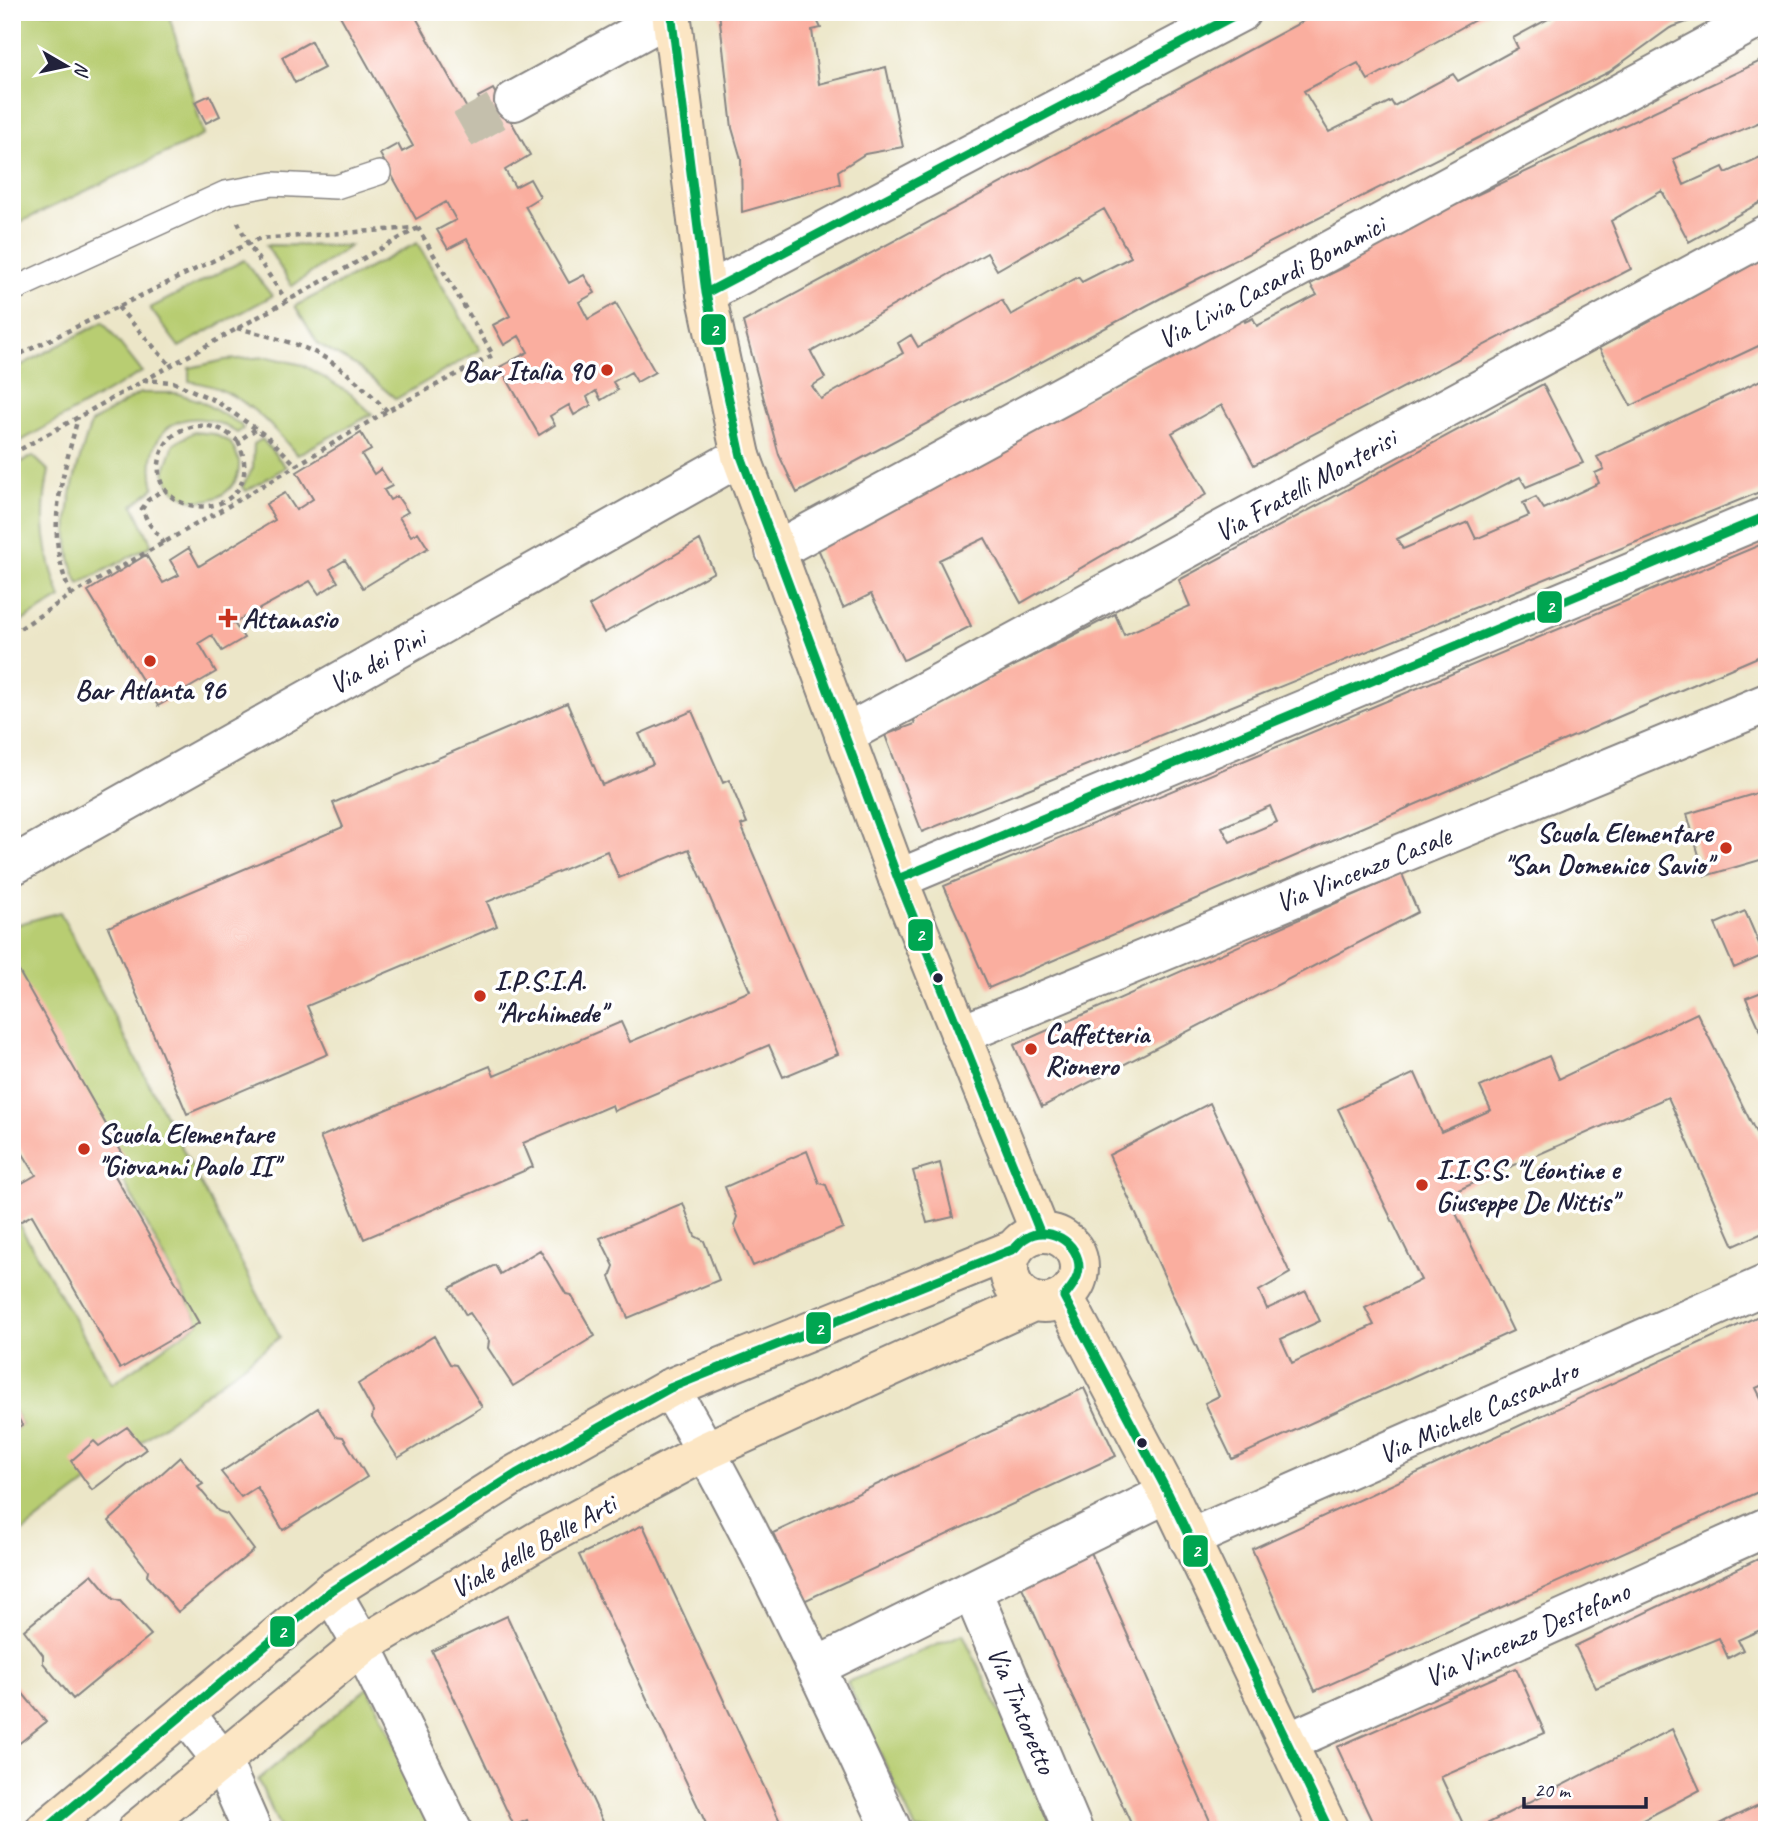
<svg xmlns="http://www.w3.org/2000/svg" width="1779" height="1842" viewBox="0 0 1779 1842" font-family="Caveat,sans-serif">
  <style>
    .green { fill: #b8cd72; stroke: #6d7856; stroke-width: 2 }
    .building { fill: #faae9f; fill-rule: evenodd }
    .lines { fill: none; stroke-linecap: round; stroke-linejoin: round }
    .street-tunnel { stroke: #c4bfac; stroke-width: 38; stroke-dasharray: 38 19; stroke-linecap: butt }
    .lane-casing { stroke: #878482; stroke-width: 26 }
    .street-casing { stroke: #878482; stroke-width: 42 }
    .secondary-casing { stroke: #878482; stroke-width: 42 }
    .path { stroke: #878482; stroke-width: 4.5; stroke-dasharray: 5 5; stroke-linecap: butt }
    .lane { stroke: #fff; stroke-width: 23 }
    .street { stroke: #fff; stroke-width: 38 }
    .secondary { stroke: #fce6c4; stroke-width: 38 }
    .bus-1-casing { stroke: #fff; stroke-width: 14 }
    .bus-1 { stroke: #00a651; stroke-width: 9 }
    .poi-dot { fill: #c8321e; stroke: #fff; stroke-width: 2.5 }
    .bus-dot { fill: #22223b; stroke: #fff; stroke-width: 2.5 }
    .labels { text-anchor: middle; dominant-baseline: central; stroke-width: 7; stroke-linejoin: round; paint-order: stroke }
    .street-label { font-size: 28px; fill: #22223b; stroke: #fff }
    .poi-label { font-size: 28px; font-weight: bold; fill: #22223b; stroke: #fff; text-anchor: start }
    .line-badge { stroke: #fff; stroke-width: 2.5 }
    .badge-label { font-size: 19px; text-anchor: middle; font-weight: bold; fill: #fff }
  </style>
  <rect width="100%" height="100%" fill="#fff"/>
  <filter id="ink" filterUnits="userSpaceOnUse"><feTurbulence type="fractalNoise" baseFrequency=".0143" numOctaves="2"/><feDisplacementMap in="SourceGraphic" scale="14" xChannelSelector="R" yChannelSelector="G"/><feConvolveMatrix kernelMatrix="1 2 1 2 8 2 1 2 1" color-interpolation-filters="sRGB"/></filter>
  <filter id="wash" filterUnits="userSpaceOnUse"><feTurbulence type="fractalNoise" baseFrequency=".00686" numOctaves="4" result="noise"/><feDisplacementMap in="SourceGraphic" scale="28" xChannelSelector="R" yChannelSelector="G"/><feGaussianBlur stdDeviation="1.57" result="paint"/><feColorMatrix in="noise" values="0 0 0 0 0 0 0 0 0 0 0 0 0 0 0 0 0 1.4 0 .05"/><feComposite in="paint" operator="in"/></filter>
  <g filter="url(#wash)">
    <rect width="100%" height="100%" fill="#ece6c8"/>
    <path class="green" d="M12 12H168L204 135 12 226Z
      M417 243 480 350 396 399 358 367 318 344 295 306Z
      M266 245 350 246 292 286Z
      M244 260 272 296 179 347 150 308Z
      M103 322 142 372 21 441 12 428V370Z
      M268 357 303 365 351 394 372 414 297 455C277 431 251 402 221 390 211 385 199 383 189 381V368L225 360Z
      M140 393H176L200 401 240 424 243 429 237 433C187 399 140 428 154 488L133 505 152 545 79 584C54 534 75 473 91 423Z
      M194 432 214 434 230 442C233 448 238 455 239 462 242 504 177 518 164 472L174 444Z
      M262 439 286 467 246 491 242 487 253 468 254 444Z
      M33 456 49 471C39 517 44 554 61 598L12 627V467Z
      M60 912 280 1337 12 1540V1431L22 1425 12 1407V1226L18 1223 112 1384 199 1323 12 970V926Z
      M963 1634 1056 1830H916L847 1682Z
      M368 1687 437 1830H281L258 1780Z"/>
    <g id="blocks">
      <path class="building" d="M338 12H413L470 114 483 107 478 97 493 89 530 155 505 170 515 187 530 179 540 197 525 206 569 283 584 275 595 293 579 302 588 319 616 303 655 372 637 382 631 372 613 382 618 390 601 400 596 391 587 397 591 405 574 415 569 405 550 416 555 425 539 435 500 367 528 352 519 336 504 345 493 325 510 316 467 239 448 249 437 230 456 220 446 202 416 219 380 154 398 144 402 152 413 146Z
        M719 12H813L821 28 812 30 819 84 886 67 903 147 865 154 838 171 840 184 742 212 741 159 732 128Z
        M1320 12H1489L1368 80 1358 63 1304 91 1329 132 1391 101 1394 106 1453 74 1458 81 1518 48 1513 38 1561 12 1712 13 1670 28 1609 72 1176 290 797 493 779 455 743 322ZM1104 209 1131 257 1082 282 1078 277 1011 315 1002 300 918 347 911 335 898 343 903 353 821 399 812 386 825 378 811 352 987 253 997 270Z
        M311 41 324 68 295 83 282 57Z
        M1767 58V119L1673 159 1684 185 1723 167 1726 173 1767 154V199L1689 242 1662 191 1611 221 1631 269 1254 465 1222 405 1172 433 1207 494 1021 603 985 538 939 560 971 626 906 659 903 660 871 594 843 608 817 546 1241 313 1245 322 1253 318 1257 326 1317 295 1310 284 1349 265 1345 257Z
        M210 95 220 116 206 123 195 102Z
        M1767 256V342L1631 406 1599 348Z
        M1767 377V489L922 832 885 735 915 724 913 718 1115 614 1124 635 1190 606 1179 580 1543 384 1583 463 1526 487 1520 477 1397 539 1403 549 1468 522 1476 539 1529 516 1523 503 1536 497 1544 509 1599 483 1595 473 1604 469 1597 457Z
        M361 433 371 450 362 455 374 474 381 469 392 486 384 490 390 500 397 496 408 512 399 517 411 536 418 532 428 548 363 588 345 560 330 569 338 582 319 594 310 581 234 623 244 638 222 651 212 635 199 643 216 672 158 706 88 591 146 555 163 583 179 575 170 560 189 548 199 566 275 520 266 504 285 493 296 510 313 499 297 472Z
        M700 540 714 572 604 633 589 606Z
        M1767 542V653L989 988 944 886ZM1270 806 1277 822 1230 842 1222 827Z
        M567 703 602 785 653 764 639 734 692 711 723 783 729 780 747 823 741 825 838 1054 783 1077 769 1045 614 1111 612 1105 523 1143 533 1167 364 1239 320 1137 490 1066 494 1076 621 1022 630 1042 750 991 689 849 619 878 607 851 487 902 497 926 307 1006 328 1054 187 1114 108 927 343 827 333 803Z
        M1767 790V858L1705 876 1687 814Z
        M1402 874 1418 912 1042 1107 1014 1045Z
        M1745 911 1764 955 1734 968 1715 924Z
        M12 959 125 1158 110 1167 199 1323 120 1369 32 1215 12 1226V1189L36 1175 12 1136Z
        M1767 990V1045L1746 998Z
        M1697 1013 1767 1155V1231L1734 1246 1668 1097 1447 1195 1513 1331 1232 1459 1205 1403 1219 1396 1109 1155 1210 1103 1290 1273 1259 1291 1267 1309 1306 1291 1320 1321 1281 1339 1292 1363 1374 1325 1365 1308 1421 1280 1338 1109 1415 1073 1441 1132 1491 1110 1480 1087 1549 1056 1559 1079Z
        M807 1151 819 1183 826 1185 843 1228 753 1266 734 1225 737 1217 725 1187Z
        M940 1163 953 1217 927 1223 913 1171Z
        M683 1203 695 1236 704 1241 719 1280 628 1318 610 1277 614 1266 600 1238Z
        M540 1250 566 1294 571 1295 595 1336 513 1386 488 1348 489 1341 470 1313 466 1315 450 1288 495 1265 500 1274Z
        M1767 1312V1383L1756 1388 1767 1410V1488L1315 1691 1252 1549Z
        M434 1336 450 1364 456 1365 482 1407 398 1458 372 1418 373 1411 358 1384Z
        M1084 1388 1116 1456 804 1601 773 1533Z
        M12 1407 22 1425 12 1431Z
        M318 1408 336 1436 343 1437 367 1477 283 1530 257 1487 241 1497 221 1472Z
        M127 1427 146 1449 92 1490 71 1461 94 1441 99 1446Z
        M180 1457 203 1484 198 1487 218 1511 227 1514 254 1550 178 1612 147 1576 148 1570 109 1521Z
        M643 1525 664 1572 784 1830H709L579 1555Z
        M1090 1550 1214 1830H1134L1020 1583Z
        M1758 1559 1767 1582V1627L1738 1640 1743 1650 1728 1658 1719 1638 1596 1688 1575 1646Z
        M92 1574 113 1599 120 1601 151 1635 73 1699 43 1663V1655L24 1630Z
        M507 1616 578 1769 607 1830H531L527 1820 514 1826 432 1651Z
        M1516 1668 1545 1733 1441 1777 1466 1830H1376L1337 1747Z
        M12 1684 16 1685 46 1722 12 1749Z
        M1672 1729 1700 1790 1624 1830H1475Z
        M1767 1801V1830H1708L1727 1820Z"/>
    </g>
  </g>
  <g filter="url(#ink)">
    <use href="#blocks" fill-opacity="0" stroke="#878482" stroke-width="2"/>
    <g class="lines">
      <path class="street-tunnel" d="M463 130 514 101"/>
      <g class="lane-casing">
        <path id="lane" d="M12 290 225 193 273 184 336 187 379 173"/>
      </g>
      <g class="street-casing">
        <path id="street" d="M514 101 671 15
          M706 293 1241 12
          M775 551 1767 14
          M844 735 1767 234
          M12 866 741 456
          M898 879 1767 516
          M960 1035 1767 703
          M670 1388C753 1531 823 1680 892 1830
          M1189 1539 1767 1284
          M331 1591 362 1645 452 1830
          M972 1591 1073 1830
          M816 1667 1168 1493
          M185 1713 221 1759 252 1830
          M1288 1742 1767 1527"/>
      </g>
      <g class="secondary-casing">
        <path id="secondary" d="M671 12 706 293 741 456 898 879 1040 1232
          M1009 1268a35 35 0 1 1 70 0a35 35 0 1 1-70 0Z
          M1064 1297 1168 1493 1329 1830
          M45 1830 331 1591 516 1474 670 1388 1014 1249
          M137 1830 362 1645 539 1540 706 1451 1033 1302"/>
      </g>
      <path class="path" d="M238 222 248 244 286 300
        M118 307 170 365
        M237 328C265 335 294 342 320 355 345 369 367 390 387 411
        M12 358 258 239 414 228
        M143 380 173 382 216 401 269 438 297 466
        M238 441C274 523 145 527 160 458 166 430 195 420 220 429 226 432 233 437 238 441L256 429
        M12 454 418 228
        M164 543 148 522 142 509 148 500 164 489
        M71 595C43 529 62 482 78 417
        M12 634 71 595 225 508 387 411 493 355 418 228"/>
      <use href="#lane" class="lane"/>
      <use href="#street" class="street"/>
      <use href="#secondary" class="secondary"/>
      <g class="bus-1-casing">
        <path id="bus-1" d="M671 12 706 293 741 456 898 879 1040 1232
          M706 293 1241 12
          M898 879 1767 516
          M45 1830 331 1591 516 1474 670 1388 1014 1249C1018 1245 1022 1240 1026 1238 1048 1224 1079 1242 1079 1268 1078 1280 1071 1288 1064 1297L1168 1493 1329 1830"/>
      </g>
      <use href="#bus-1" class="bus-1"/>
    </g>
  </g>
  <g class="poi-dot">
    <circle cx="607" cy="370" r="7"/>
    <path d="M224.5 607.5h7v7h7v7h-7v7h-7v-7h-7v-7h7z"/>
    <circle cx="150" cy="661" r="7"/>
    <circle cx="1726" cy="848" r="7"/>
    <circle cx="480" cy="996" r="7"/>
    <circle cx="1031" cy="1049" r="7"/>
    <circle cx="84" cy="1149" r="7"/>
    <circle cx="1422" cy="1185" r="7"/>
  </g>
  <g class="bus-dot">
    <circle cx="938" cy="978" r="6"/>
    <circle cx="1142" cy="1443" r="6"/>
  </g>
  <g class="labels">
    <g class="street-label">
      <text transform="translate(1271 282) rotate(-28)">Via Livia Casardi Bonamici</text>
      <text transform="translate(1305 485) rotate(-29)">Via Fratelli Monterisi</text>
      <text transform="translate(377 661) rotate(-29)">Via dei Pini</text>
      <text transform="translate(1363 869) rotate(-22)">Via Vincenzo Casale</text>
      <text transform="translate(1478 1412) rotate(-24)">Via Michele Cassandro</text>
      <text transform="translate(533 1546) rotate(-29)">Viale delle Belle Arti</text>
      <text transform="translate(1527 1634) rotate(-24)">Via Vincenzo Destefano</text>
      <text transform="translate(1022 1710) rotate(67)">Via Tintoretto</text>
    </g>
    <g class="poi-label">
      <text x="593" y="370" text-anchor="end">Bar Italia 90</text>
      <text x="242" y="618">Attanasio</text>
      <text x="150" y="689" text-anchor="middle">Bar Atlanta 96</text>
      <text x="1712" y="832" text-anchor="end">Scuola Elementare<tspan x="1712" dy="32">"San Domenico Savio"</tspan></text>
      <text x="494" y="980">I.P.S.I.A.<tspan x="494" dy="32">"Archimede"</tspan></text>
      <text x="1045" y="1033">Caffetteria<tspan x="1045" dy="32">Rionero</tspan></text>
      <text x="98" y="1133">Scuola Elementare<tspan x="98" dy="32">"Giovanni Paolo II"</tspan></text>
      <text x="1436" y="1169">I.I.S.S. "Léontine e<tspan x="1436" dy="32">Giuseppe De Nittis"</tspan></text>
    </g>
  </g>
  <g class="line-badge">
    <rect x="700" y="313" width="27" height="33" rx="7" fill="#00a651"/>
    <rect x="1536" y="590" width="27" height="34" rx="7" fill="#00a651"/>
    <rect x="907" y="918" width="27" height="34" rx="7" fill="#00a651"/>
    <rect x="805" y="1311" width="27" height="34" rx="7" fill="#00a651"/>
    <rect x="1182" y="1534" width="27" height="34" rx="7" fill="#00a651"/>
    <rect x="269" y="1615" width="27" height="33" rx="7" fill="#00a651"/>
  </g>
  <g class="badge-label">
    <text x="714" y="336">2</text>
    <text x="1550" y="613">2</text>
    <text x="920" y="941">2</text>
    <text x="819" y="1335">2</text>
    <text x="1196" y="1557">2</text>
    <text x="282" y="1638">2</text>
  </g>
  <rect width="1779" height="1842" fill="none" stroke="#fff" stroke-width="42"/>
  <g transform="translate(66 66) rotate(99)" stroke="#ffffff" stroke-width="5" paint-order="stroke">
  <path d="M0-5L12 26L0 18L-12 26Z" fill="#22223b"/>
  <text y="-10" font-size="19" font-weight="bold" text-anchor="middle" fill="#22223b">N</text>
  </g>
  <path d="M1524 1797v10h122v-10" fill="none" stroke="#22223b" stroke-width="3.5"/>
  <text x="1534" y="1797" font-size="21" fill="#22223b" stroke="#ffffff" stroke-width="5" paint-order="stroke">20 m</text>
</svg>
